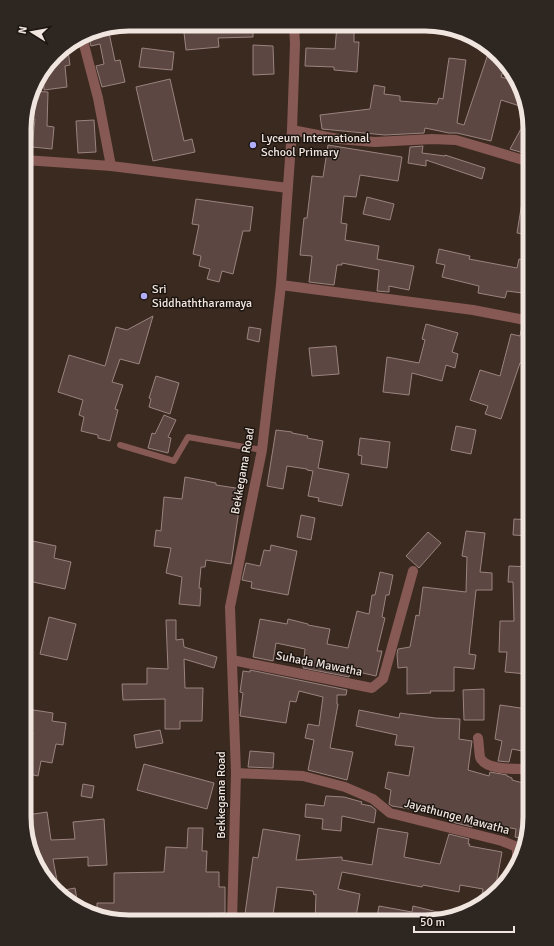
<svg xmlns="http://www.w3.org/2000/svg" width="554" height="946" viewBox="0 0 554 946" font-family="Signika,sans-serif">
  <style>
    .building { fill: #5c4743; stroke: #9b837f }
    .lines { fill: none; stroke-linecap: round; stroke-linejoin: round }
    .lane { stroke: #865954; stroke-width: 6 }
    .street { stroke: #865954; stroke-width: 10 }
    .poi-dot { fill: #b0aefa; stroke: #1c1510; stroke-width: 1.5 }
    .labels { text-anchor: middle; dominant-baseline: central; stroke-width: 3; stroke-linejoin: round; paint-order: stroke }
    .poi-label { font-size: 12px; fill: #f1e5df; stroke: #1c1510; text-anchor: start }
    .street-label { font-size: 12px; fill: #f1e5df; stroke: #1c1510 }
    .rim { fill: none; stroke: #f1e5df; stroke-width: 5 }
  </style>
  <rect width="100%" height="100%" fill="#3b2a20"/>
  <path class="building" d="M183 24 253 25V37L218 38 219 47 186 50Z
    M337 25H354V42H359L357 72 334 70V67L305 66 306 48 335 49Z
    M108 28 115 61 120 60 125 82 102 87 96 66 104 64 100 44 91 46 87 33Z
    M253 45 273 46 274 74 253 75Z
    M142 48 174 52 172 70 139 67Z
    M490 48 494 50 505 66 501 77 515 81 524 95 526 108 501 100 491 141 457 133H449L425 128 424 133 385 135 322 129 320 115 370 109 374 85 385 87 384 94 400 96V101L437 104 439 98 443 99 449 58 466 60 457 123 464 125Z
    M68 51 70 65 65 66 67 87 44 90 43 72 58 53Z
    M170 79 184 141 192 139 195 152 153 161 136 87Z
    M32 91 48 92 47 126 54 127 52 149 32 147 35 119 25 118Z
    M528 116 530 129V155L510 149Z
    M94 120 96 152 78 153 76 121Z
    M328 145 402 157 398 181 360 175 356 197 344 196 341 223 347 224 345 240 379 246 377 259 414 266 409 290 389 286V292L377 291 379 270 342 263V265H337L334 285 309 282 312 256 300 255 304 218H307L312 176 323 177Z
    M423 146 422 153 445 156V155L485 168 482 179 426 160V166L408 163 410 147Z
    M524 190H530V235L517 233Z
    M367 197 394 204 390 220 363 214Z
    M196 199 253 207 250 231H243L233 274 222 271 219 282 207 279 210 269 199 266 201 256 193 254 199 225 192 224Z
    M439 249 470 256 469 259 517 268 519 259 530 261V294L507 291 505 298 478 293 479 286 442 277 445 265 436 263Z
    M153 316 139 364 120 359 112 382 123 385 115 409 118 410 110 441 98 438V435L81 431 84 417 79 415 83 400 58 392 69 355 105 366 116 327 127 330Z
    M426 324 458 333 452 352 458 354 455 368 446 365 442 381 412 373 409 395 383 392 387 357 419 363 425 340 422 339Z
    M522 326 530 327V357L528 365 520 363 501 419 485 414 488 406 470 400 480 370 500 376 511 334 520 336Z
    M249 327 261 329 259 342 247 339Z
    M336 346 339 374 312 376 309 348Z
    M156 376 179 383 170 414 149 407 151 399 149 398Z
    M164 415 176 420 168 437 171 438 168 453 148 448 152 433 155 434Z
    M456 426 476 430 471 454 451 450Z
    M276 430 292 432V433L308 436 307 438 323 441 318 468 349 474 342 506 318 501 319 498 308 496 313 471 307 470V469L287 466 283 489 267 486Z
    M360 438 390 442 387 468 361 464 362 456 358 455Z
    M185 477 216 483V485L242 489 231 564 206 560 205 567H201L199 588H201L200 606 179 604 182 577 166 573 171 548 154 546 156 530 161 531 164 497 182 499Z
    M301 515 315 518 311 540 297 537Z
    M514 519 530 520V536L513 535Z
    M466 531 485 533 480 572 492 573V590H476L469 654 476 655 474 669 454 667V691H430L431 693 407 694V667L398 668 397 654 398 649 410 647 416 615 419 616 423 587 466 592 467 557 462 556Z
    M428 532 441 543 419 568 406 556Z
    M28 540 56 546 54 558 71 562 65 589 24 580V558Z
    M271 545 297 551 288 595 251 588 252 582 242 580 246 563 260 566 264 550 270 551Z
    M509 566 530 567V619H528L527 674 505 672 507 652H499L500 621H514L513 582H508Z
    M380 572 393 575 389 595H386L382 617 385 618 377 651H382L376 676 354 671 353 673H350L349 677 303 668 305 649 276 643 273 661 253 657 260 619 287 624 288 619 308 624V625L330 629 327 644 348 648 357 611 369 614 372 595H375Z
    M49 617 76 624 67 660 40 654Z
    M166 620H176V640L183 639 184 647 217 657 214 668 184 659 185 688H203L202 721H180V729H165V699L123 700 122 684H147V668L168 669Z
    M250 670 347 690 346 695H337V704H338L330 748 353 752 347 780 308 770 314 740 305 738 308 724 319 726 323 697 299 691 296 702 290 701 286 723 240 716 243 693 240 692 243 671 250 672Z
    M484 689V720H464L463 690Z
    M500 705 527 709 523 733 530 735 527 752 512 749 509 762 498 761 502 741 495 739Z
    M27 709 53 713 52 721 66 723 63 745 56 744 52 763 41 761 38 776 24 773 33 733 24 731Z
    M359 710 399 718 400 713 435 718 460 719 459 739 472 741 468 770 489 776 490 772 507 775V776L512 778V780L530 785V824L524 839 515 837 516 829 473 821 472 827 452 822 453 816 392 806 389 804 391 790 385 788 388 772 409 776 414 747 395 745 397 735 356 726Z
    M160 730 163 743 136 748 134 735Z
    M250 751 274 753 273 768 248 767Z
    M144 764 214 783 207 809 137 790Z
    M83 784 94 786 92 798 81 796Z
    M326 796 344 797 362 802 361 804 371 806 376 810 374 823 342 816 341 831 322 829 323 819 305 817 306 804 324 806Z
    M47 812 51 840 75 839 73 822 104 819 107 865 88 866V857L53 859 59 891 75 888 78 905 65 900 33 856 27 815Z
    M188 828H203L202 851H207L206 872H219V887H225V913L188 914V921H115L97 913V903H114V873L164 872 166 847 187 848Z
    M378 828 408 833 404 857 440 864 449 834 469 839 468 844H470L469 846 502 852 495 890 481 901 483 889 460 885 459 892 423 885 422 887 342 872 338 889 360 894 355 922H315L316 894 314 895 313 891 277 887 272 922 244 921 253 857 258 858 263 829 300 835 296 860 342 857V860L372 865Z
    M379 906 412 912 413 906 458 917 425 922H376Z"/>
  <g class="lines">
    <path class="lane" d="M120 445 174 461 188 437 262 450"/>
    <path class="street" d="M82 37 98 98 111 166
      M292 130 338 139 375 142 432 139 456 140 530 162
      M25 160 111 166 288 188
      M281 285 473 310 530 321
      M232 660 372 688 383 679 413 571
      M478 738C479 744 479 751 480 757 485 771 517 769 530 769
      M236 773 303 776 345 787 373 799 390 813 502 841 517 847V857
      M232 921 236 773 230 607 262 450 281 285 292 130 295 44 294 25"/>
  </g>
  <g class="poi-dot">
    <circle cx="253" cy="145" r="4"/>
    <circle cx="144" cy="296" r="4"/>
  </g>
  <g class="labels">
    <g class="poi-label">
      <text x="261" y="138">Lyceum International<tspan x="261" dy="14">School Primary</tspan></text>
      <text x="152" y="289">Sri<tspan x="152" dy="14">Siddhaththaramaya</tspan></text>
    </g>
    <g class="street-label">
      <text transform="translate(243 471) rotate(-80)">Bekkegama Road</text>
      <text transform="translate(319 664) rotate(11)">Suhada Mawatha</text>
      <text transform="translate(221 795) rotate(-90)">Bekkegama Road</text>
      <text transform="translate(457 817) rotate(15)">Jayathunge Mawatha</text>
    </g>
  </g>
  <path d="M0 0H554V946H0ZM129 31H425A98 98 0 0 1 523 129V817A98 98 0 0 1 425 915H129A98 98 0 0 1 31 817V129A98 98 0 0 1 129 31Z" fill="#2d2621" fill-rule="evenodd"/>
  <path class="rim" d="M129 31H425A98 98 0 0 1 523 129V817A98 98 0 0 1 425 915H129A98 98 0 0 1 31 817V129A98 98 0 0 1 129 31Z"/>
  <g transform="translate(32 32) rotate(281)" stroke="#1c1510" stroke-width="3" paint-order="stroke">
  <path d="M0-3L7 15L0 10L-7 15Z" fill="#f1e5df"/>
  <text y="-6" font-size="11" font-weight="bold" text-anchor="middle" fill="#f1e5df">N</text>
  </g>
  <path d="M414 926v6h100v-6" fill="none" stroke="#f1e5df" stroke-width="2"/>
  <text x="420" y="926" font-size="12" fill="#f1e5df" stroke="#1c1510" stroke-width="3" paint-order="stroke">50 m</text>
</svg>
